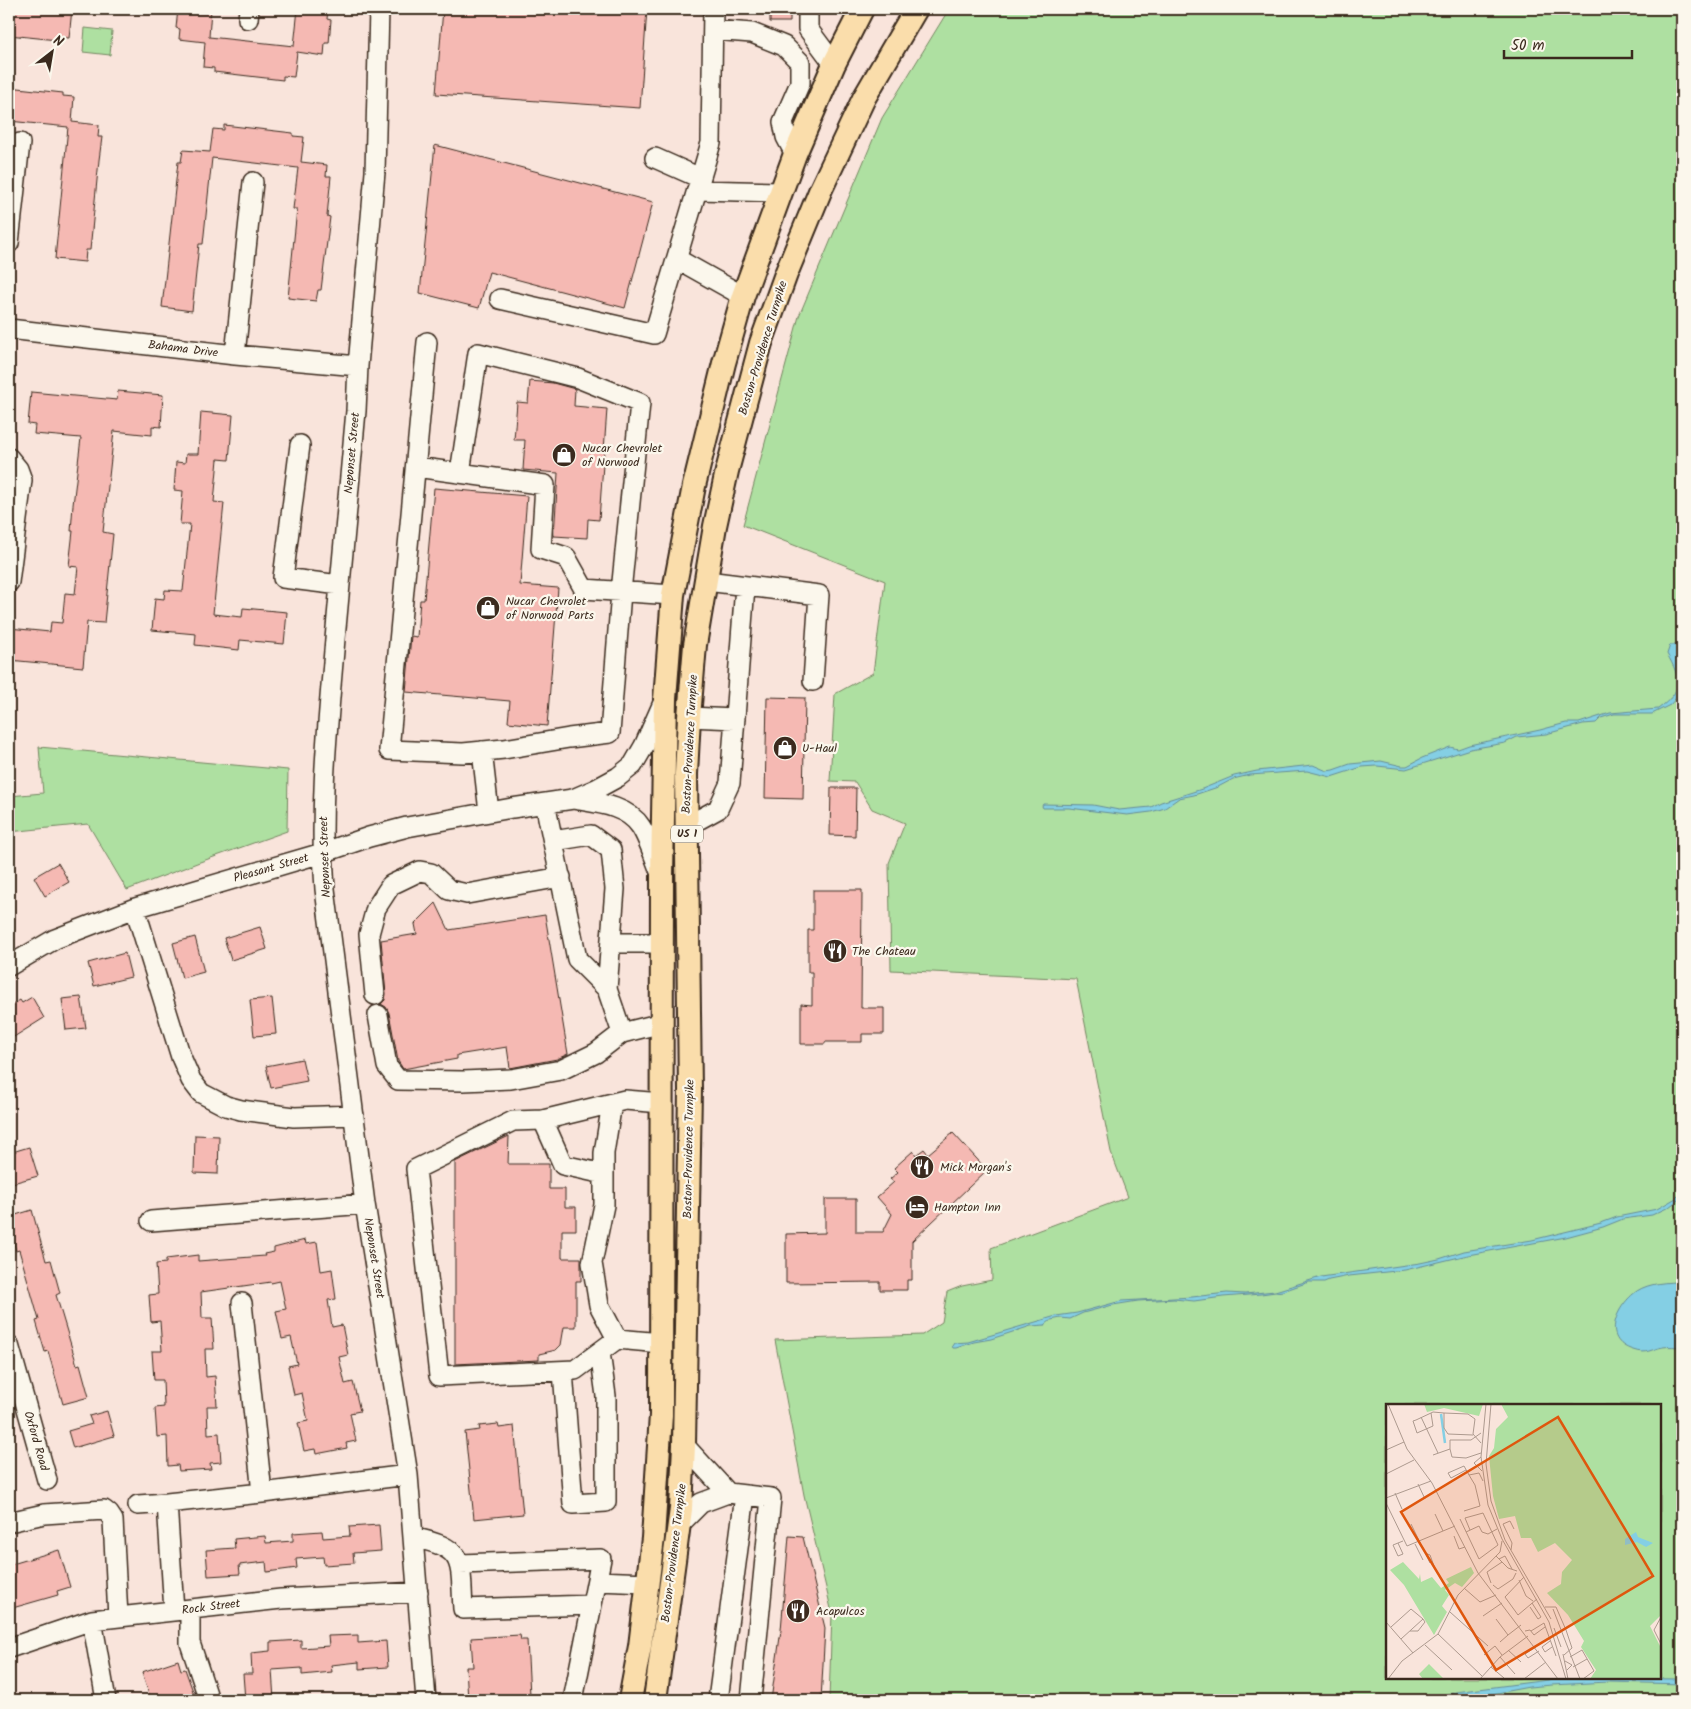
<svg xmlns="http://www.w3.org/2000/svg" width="1691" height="1709" viewBox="0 0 1691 1709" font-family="Kalam,sans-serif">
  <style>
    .green { fill: #aee0a1; stroke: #748560; fill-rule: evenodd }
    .water { fill: #84cfe4; stroke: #678d95 }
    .building { fill: #f5b9b3; stroke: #3b2a1e }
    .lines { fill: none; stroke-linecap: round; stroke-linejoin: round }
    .minor-casing { stroke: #3b2a1e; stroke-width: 22 }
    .major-casing { stroke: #3b2a1e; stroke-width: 26 }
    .minor { stroke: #fbf7ec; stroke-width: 19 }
    .major { stroke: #faddab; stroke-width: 22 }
    .labels { text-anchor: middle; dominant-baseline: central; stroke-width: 4.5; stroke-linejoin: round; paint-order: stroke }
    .shield { fill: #fbf7ec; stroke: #75685c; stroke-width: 1 }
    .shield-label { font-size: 11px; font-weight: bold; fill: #3b2a1e }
    .street-label { font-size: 12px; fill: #3b2a1e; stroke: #fbf7ec }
    .poi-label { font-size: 12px; fill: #3b2a1e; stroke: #fbf7ec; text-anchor: start }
    .inset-river { fill: none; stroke: #84cfe4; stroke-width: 2.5 }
    .inset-road { fill: none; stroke: #ad9a8f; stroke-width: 1 }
    .view { fill: #df570d; fill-opacity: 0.15; stroke: #df570d; stroke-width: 2.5 }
    .inset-edge { fill: none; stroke: #3b2a1e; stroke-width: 2.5 }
  </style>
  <rect width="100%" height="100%" fill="#f9e4db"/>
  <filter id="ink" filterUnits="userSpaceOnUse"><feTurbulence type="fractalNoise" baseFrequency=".02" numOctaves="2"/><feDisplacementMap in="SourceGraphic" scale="10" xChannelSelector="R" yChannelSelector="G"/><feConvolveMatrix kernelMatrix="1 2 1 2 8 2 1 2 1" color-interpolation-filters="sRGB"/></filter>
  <g filter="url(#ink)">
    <path class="green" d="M949 9H1682V1700H829L832 1613 804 1495 775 1340 922 1335 942 1322 947 1292 962 1286 992 1280 991 1248 1128 1197 1111 1152 1076 979 891 970 889 863 905 823 872 809 855 782 830 781 835 694 873 673 885 581 743 525 799 316 882 118ZM1387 1405H1660V1678H1387Z
      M85 28 112 31 110 55 83 52Z
      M39 747 288 770 287 831 197 863 127 890 88 824 9 832V796L43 793Z"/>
    <path class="water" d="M1670 645H1675L1682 648V691L1670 705 1652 714H1614L1601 718 1596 723 1583 724 1546 734 1517 737 1505 743 1470 749 1406 769 1377 766 1362 767 1331 777 1307 771 1250 775 1233 779 1218 787 1194 795 1179 798 1165 808 1151 812 1127 815 1069 808H1043L1042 806 1043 804 1093 805 1119 810 1151 807 1161 802 1202 789 1234 776 1257 771 1313 765 1327 771 1333 770 1350 764 1381 761 1402 766H1407L1422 758 1450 747 1458 749 1469 745 1540 730 1566 723H1579L1610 713 1658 709C1684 690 1681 679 1667 654Z
      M1682 1192V1197L1669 1207 1652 1215 1623 1219 1603 1227 1566 1237 1468 1255 1405 1270 1349 1276 1329 1280 1324 1282H1309L1283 1291 1261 1294 1223 1297 1194 1301 1174 1299 1138 1301 1113 1305 1083 1313 1070 1319 1061 1318 1051 1320 1045 1325 1031 1326 991 1339 974 1342 956 1348H953L952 1346 954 1343 968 1342 1056 1316 1077 1313 1121 1301 1192 1297 1227 1293 1245 1294 1275 1291 1321 1277 1420 1263 1439 1259 1464 1251 1532 1240 1601 1223 1617 1217 1657 1209 1676 1198Z
      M1682 1282V1347C1676 1347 1669 1346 1663 1347 1651 1349 1647 1355 1633 1350 1600 1340 1617 1305 1637 1291 1649 1283 1668 1282 1682 1282Z
      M1563 1678 1682 1679V1684L1608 1682 1552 1685 1529 1687 1460 1700H1435L1456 1692Z"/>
    <path class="building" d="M9 9H72L69 38 57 37V40L9 35Z
      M178 9H211L209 37 294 46 298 9H328L327 19 331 20 329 43H325L324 56 297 52 294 77 283 76V80L214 72V68L203 67 205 42 179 39 180 29 176 28Z
      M443 9H647L640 108 436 94Z
      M770 9H790V22H770Z
      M9 87 63 93V96L74 97 72 122 99 125 98 137H102L99 160 90 250H86L85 262 55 259 68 127 9 121Z
      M224 125 293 133V136L304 137 301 162 327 165 326 176H331L327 216 330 217 321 290H318L316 301 288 298 297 209H293L298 168 212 158 203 244H199L192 311 162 307 178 162H181L183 150 210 152 213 129 224 130Z
      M435 145 653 202 625 308 489 272 479 308 420 293Z
      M530 381 553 383 575 389 574 406 607 409 599 520 588 519 587 538 554 536 558 473 523 470 525 440H514L517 402 528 403Z
      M118 391 163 395 161 427 152 426V435L114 431 103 532 113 534 104 623 87 622 83 667 9 660V628L50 632 51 622 62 623 65 593 75 594 78 567 69 566 73 531H71L73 505 81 438 34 434 35 425 28 424 31 392 117 400Z
      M201 412 233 415 229 460 218 459 214 502 224 503 213 614 242 617 243 608 287 612 284 644 240 640 239 650 195 645 196 634 152 630 155 598 164 599 165 590 183 591 190 524H180L183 491 174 490 176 462 185 463 186 454H198Z
      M434 488 527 496 520 585 558 588 547 726 508 722 510 701 406 692 411 636 417 637 420 600H424Z
      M767 697 805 698 803 799 765 798Z
      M831 788H856L855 836 830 835Z
      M58 863 69 882 45 896 34 877Z
      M813 890H862L861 1008H884V1034H862V1042H825V1044H801V1004L812 1005V972H808V930H813Z
      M436 903 449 930 545 915 568 1054 557 1059 510 1068 507 1047 457 1055V1059L403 1069 398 1061 389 1013 386 1007 381 1004 385 1000 386 994 381 940 417 934 415 924Z
      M260 927 267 949 231 960 224 938Z
      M195 937 204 972 182 978 173 943Z
      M125 953 131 977 94 986 88 963Z
      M32 997 44 1018 9 1040V1018L14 1015 9 1007 20 1000 22 1003Z
      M81 997 86 1028 66 1030 62 999Z
      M272 998 276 1034 254 1036 250 1000Z
      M302 1059 307 1081 271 1088 266 1066Z
      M953 1133 987 1170 912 1241V1280H907V1290H880V1282L786 1283V1234L825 1233V1199H856V1232H883L892 1214 877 1197 894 1182 890 1179 898 1172 894 1168 913 1151 916 1155 924 1149 928 1154Z
      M195 1135 219 1136 218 1174 194 1173Z
      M509 1136 508 1164H549V1189H565V1207H576V1230H562V1258H581V1281H576V1327H564L561 1345 556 1350 539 1354V1360L455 1364V1162Z
      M29 1147 38 1176 9 1184V1153Z
      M32 1210 46 1261 51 1260 60 1293 56 1295 77 1365 80 1364 89 1397 63 1404 48 1351 45 1352 36 1321 39 1320 19 1250 16 1251 9 1224V1217Z
      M305 1240 306 1244 317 1242 321 1271 332 1269 336 1299 328 1300 332 1327 342 1325 348 1355 339 1357 345 1384 353 1382 360 1411 350 1413 356 1441 346 1443 347 1448 316 1454 315 1449 304 1451 298 1423 308 1421 302 1393 294 1395 288 1366 297 1364 291 1337 282 1339 276 1311 286 1309 280 1281 271 1283V1282L201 1292 202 1318H212L214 1349H205L206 1377 215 1376 217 1406H207L208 1434 219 1433 221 1462 210 1463 211 1469 179 1471 178 1465 168 1466 167 1436 157 1437 155 1408 164 1407 163 1380H154L152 1351H162L160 1321 151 1322 149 1295 158 1294 156 1264 166 1263V1259L198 1255V1261L265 1256 264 1254 274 1252V1248Z
      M107 1411 114 1436 73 1448 68 1431 92 1424 89 1416Z
      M498 1424 499 1428 514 1426 523 1514 474 1519 465 1432 480 1430 479 1426Z
      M379 1525 381 1551 353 1553 354 1563 324 1565 323 1557 296 1559 297 1568 267 1572 266 1562 239 1565 240 1574 208 1576 206 1550 235 1548 234 1539 265 1536 266 1543 293 1541V1533L322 1531 323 1538 350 1536 349 1527Z
      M789 1536 803 1537 825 1628 821 1700H771L781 1630Z
      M59 1550 70 1587 57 1591 58 1595 9 1609V1565Z
      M358 1635V1643L386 1641 388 1667 359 1669V1662L331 1665 332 1672 302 1675V1668L272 1670 274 1700H245L243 1674H252L251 1653 270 1651V1642L301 1640V1648L329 1646 328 1636Z
      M520 1635 521 1640H527L530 1695 524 1696V1700H468L466 1667H473L471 1638Z
      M178 1660 181 1670 185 1669 195 1697 186 1700H151L142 1672Z"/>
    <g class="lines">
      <g class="minor-casing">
        <path id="minor" d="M379 9 375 172 358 366 356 411C349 487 342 563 335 639 328 722 319 806 325 889L365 1204 408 1475 426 1700
          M808 9V29L834 64
          M248 19 249 9
          M713 30 752 33 784 46 800 62V83L783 122 786 137 795 154
          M655 158 700 178
          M697 190 781 192
          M9 243 20 143
          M677 259 743 296
          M500 299 654 334 711 143 713 9
          M9 329 235 355 358 366
          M427 342 389 750 463 753 504 749 569 738 610 733 621 592 640 403 578 378 478 353 460 473
          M235 355 253 182
          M300 445 283 578 340 585
          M9 458 18 469 22 480 9 582
          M416 467 545 485 541 549 566 557 584 589 673 595
          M707 581 819 595 813 681
          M689 717 735 719
          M482 751 489 812
          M573 799C596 803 627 805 641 827 649 840 655 859 661 874
          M545 803 577 959 607 989 622 1033 662 1023
          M687 826 718 809 730 783 745 586
          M553 841 591 835 611 850 615 889 607 989
          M135 908 181 1057 191 1080 201 1093 226 1106 241 1110 294 1117 354 1115
          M611 943H662
          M9 966 55 939 135 908 322 853 369 837 407 827 512 808 573 799 596 789 618 777 633 765 644 746 663 703
          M375 995 369 934 376 908 391 885 420 871 431 873 449 890 467 894 561 877
          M378 1015 387 1066 398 1080 463 1081 511 1079 561 1070 596 1053 622 1033
          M612 1103 604 1153V1205L592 1263 599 1305 617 1339
          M543 1120 563 1165 604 1174
          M151 1221 365 1204
          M661 1343 617 1339 575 1370 439 1376 416 1169 513 1121 543 1120 625 1100 662 1103
          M9 1345 47 1480
          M563 1371 573 1504 606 1502V1396L600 1352
          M684 1445 728 1493
          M262 1493 408 1475
          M167 1503 262 1493 242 1303
          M138 1505 167 1503 174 1611
          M9 1522 44 1514 104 1510 109 1514 113 1520 118 1617
          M678 1526 701 1503 728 1493 771 1498 751 1700
          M415 1538C467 1548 460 1563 463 1609L592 1605
          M460 1564 601 1559 573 1700
          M597 1581 648 1583
          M190 1609V1643L209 1700
          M92 1620 106 1700
          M9 1648 92 1620 281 1599 418 1592
          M718 1700 745 1495"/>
      </g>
      <g class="major-casing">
        <path id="major" d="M630 1700 640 1646 653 1538 661 1415 662 875 665 699 673 595 694 486 724 363 743 296 795 154 834 64 862 9
          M655 1700 681 1509 684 1445 690 1090 686 774 689 717 695 645 715 526 727 471 761 343 786 274 821 189 864 98 916 9"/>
      </g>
      <use href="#minor" class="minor"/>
      <use href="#major" class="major"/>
    </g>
  </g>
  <defs>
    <g id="shop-disc" transform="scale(1.25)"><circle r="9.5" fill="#3b2a1e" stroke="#fbf7ec"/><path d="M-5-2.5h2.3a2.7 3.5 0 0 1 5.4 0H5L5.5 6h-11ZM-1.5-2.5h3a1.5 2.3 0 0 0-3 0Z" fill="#fff"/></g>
    <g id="restaurant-disc" transform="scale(1.25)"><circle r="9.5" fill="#3b2a1e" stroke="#fbf7ec"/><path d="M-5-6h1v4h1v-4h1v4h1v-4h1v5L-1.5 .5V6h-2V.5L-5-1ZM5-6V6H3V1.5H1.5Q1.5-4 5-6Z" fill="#fff"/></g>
    <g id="hotel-disc" transform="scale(1.25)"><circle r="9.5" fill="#3b2a1e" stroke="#fbf7ec"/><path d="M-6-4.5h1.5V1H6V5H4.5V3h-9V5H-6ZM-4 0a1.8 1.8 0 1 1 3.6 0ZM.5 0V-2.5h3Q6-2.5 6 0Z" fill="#fff"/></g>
  </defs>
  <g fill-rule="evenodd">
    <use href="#shop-disc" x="564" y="455"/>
    <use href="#shop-disc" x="488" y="608"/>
    <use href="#shop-disc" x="785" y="748"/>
    <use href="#restaurant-disc" x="835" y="951"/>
    <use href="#restaurant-disc" x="922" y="1167"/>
    <use href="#hotel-disc" x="917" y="1207"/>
    <use href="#restaurant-disc" x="798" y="1611"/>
  </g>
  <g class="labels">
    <rect class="shield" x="671" y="825.5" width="32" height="17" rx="4"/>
    <g class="shield-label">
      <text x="687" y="834">US 1</text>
    </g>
    <g class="street-label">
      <text transform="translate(763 348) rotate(-73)">Boston-Providence Turnpike</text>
      <text transform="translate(183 349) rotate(7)">Bahama Drive</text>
      <text transform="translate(352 453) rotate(-85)">Neponset Street</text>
      <text transform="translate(690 744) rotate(-87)">Boston-Providence Turnpike</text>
      <text transform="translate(325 857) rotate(-92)">Neponset Street</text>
      <text transform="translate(271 868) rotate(-16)">Pleasant Street</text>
      <text transform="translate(689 1149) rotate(-89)">Boston-Providence Turnpike</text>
      <text transform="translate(374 1258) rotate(81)">Neponset Street</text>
      <text transform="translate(36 1441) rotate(74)">Oxford Road</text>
      <text transform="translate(674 1553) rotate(-83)">Boston-Providence Turnpike</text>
      <text transform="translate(211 1607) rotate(-7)">Rock Street</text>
    </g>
    <g class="poi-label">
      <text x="582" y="448">Nucar Chevrolet<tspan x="582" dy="14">of Norwood</tspan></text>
      <text x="506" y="601">Nucar Chevrolet<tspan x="506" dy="14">of Norwood Parts</tspan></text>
      <text x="802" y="748">U-Haul</text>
      <text x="852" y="951">The Chateau</text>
      <text x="940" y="1167">Mick Morgan's</text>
      <text x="934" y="1207">Hampton Inn</text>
      <text x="816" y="1611">Acapulcos</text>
    </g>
  </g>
  <g transform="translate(1386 1404)">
    <rect width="275" height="275" fill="#f9e4db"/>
    <path d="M38 0H97L93 12 58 4 41 8ZM115 0H275V211L264 222 275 244V275H204L210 266 195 243 198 237 182 211 161 189 175 180 176 168 186 156 169 139 152 148 145 134H135L129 112 113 115 107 92 103 52 108 44 110 25 122 13ZM17 158 33 175 34 170 35 178 46 173 55 184 63 179 60 175 85 163 88 169 76 183 69 179 59 186 63 191 56 202 61 208 48 231 18 181 4 166ZM43 260 58 275H37L33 270Z" fill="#aee0a1"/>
    <path d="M250 128 252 133 267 139 260 143 251 138 239 141V135Z" fill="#84cfe4"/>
    <path class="inset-river" d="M55 10 59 39"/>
    <path class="inset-road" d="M2 0 21 45 46 79 92 169 172 275M100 0 95 53 102 101 116 135 163 218 180 275M105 0 100 60 105 97 119 136 165 215M45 9 47 22 31 29 27 17 30 16 45 9 47 8 58 9V24L62 30 87 31M58 9 82 10 89 15 87 30 95 39M35 13 52 49M0 46 18 38M95 49 80 54 66 53 64 45V36H85L95 29M47 51 64 45M95 53 88 59 96 67M0 70 28 56M83 71 93 69 97 77M32 80 39 95M9 89 16 105M0 94 45 77M0 99 21 142 69 122M78 107 94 102 89 81 83 71 78 62 62 69 65 74 80 66M49 110 57 127M74 115 93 155 112 141 97 109 79 114 84 126M25 120 44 159M117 120 126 139 125 146M117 120 124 117 128 125M80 128 93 122 96 128 102 130 111 125M68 132 73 145 79 143M12 139 7 141 12 152 17 150 12 139 17 137M29 140 37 156M39 149 44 151 48 162M110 152 122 164 131 167M113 155 119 152 126 165M138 173 119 193 132 211 151 195M133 176 140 192 147 197M105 179 101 168 116 158M107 181 112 185 127 175 130 169M78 184 94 198 110 191M144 203 152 215 155 213 146 199M159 203H170L180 226 186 244 178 251M167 205 194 275M64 208 102 242M97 212 116 199M275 213 268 226 275 240M110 215 122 231 114 238M0 218 27 249M5 223 25 205 37 215M168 224 175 243M139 227 144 226 148 231 159 223M145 227 158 219 170 252M52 230 96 272M122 231 135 221M15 235 37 215 39 218 32 227H24M164 237 156 243 159 248 166 243M39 241 66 266M150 243 139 250 142 254 153 247M122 246 135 258M177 250 182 275M98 251 109 242 116 251M114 253 129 270M184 253 196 246 208 267 197 275M179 257 186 261 181 266M105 263 118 274M187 263 201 255M2 275 16 257 52 230 72 191 114 148 116 137M94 275 114 253 142 232M138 275 160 258"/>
    <path class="view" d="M172 13 267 172 110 266 15 108Z"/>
    <rect width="275" height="275" class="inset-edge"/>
  </g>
  <rect width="1691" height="1709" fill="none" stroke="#fbf7ec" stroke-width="30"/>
  <rect x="15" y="15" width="1661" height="1679" fill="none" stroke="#3b2a1e" stroke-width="2" filter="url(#ink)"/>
  <g transform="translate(52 52) rotate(31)" stroke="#fbf7ec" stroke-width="4" paint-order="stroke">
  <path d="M0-4L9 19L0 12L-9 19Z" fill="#3b2a1e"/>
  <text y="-8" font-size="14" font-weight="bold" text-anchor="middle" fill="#3b2a1e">N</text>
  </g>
  <path d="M1504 50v8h128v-8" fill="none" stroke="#3b2a1e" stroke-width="2.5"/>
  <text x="1511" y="50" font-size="15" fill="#3b2a1e" stroke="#fbf7ec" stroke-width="4" paint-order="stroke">50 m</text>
</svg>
